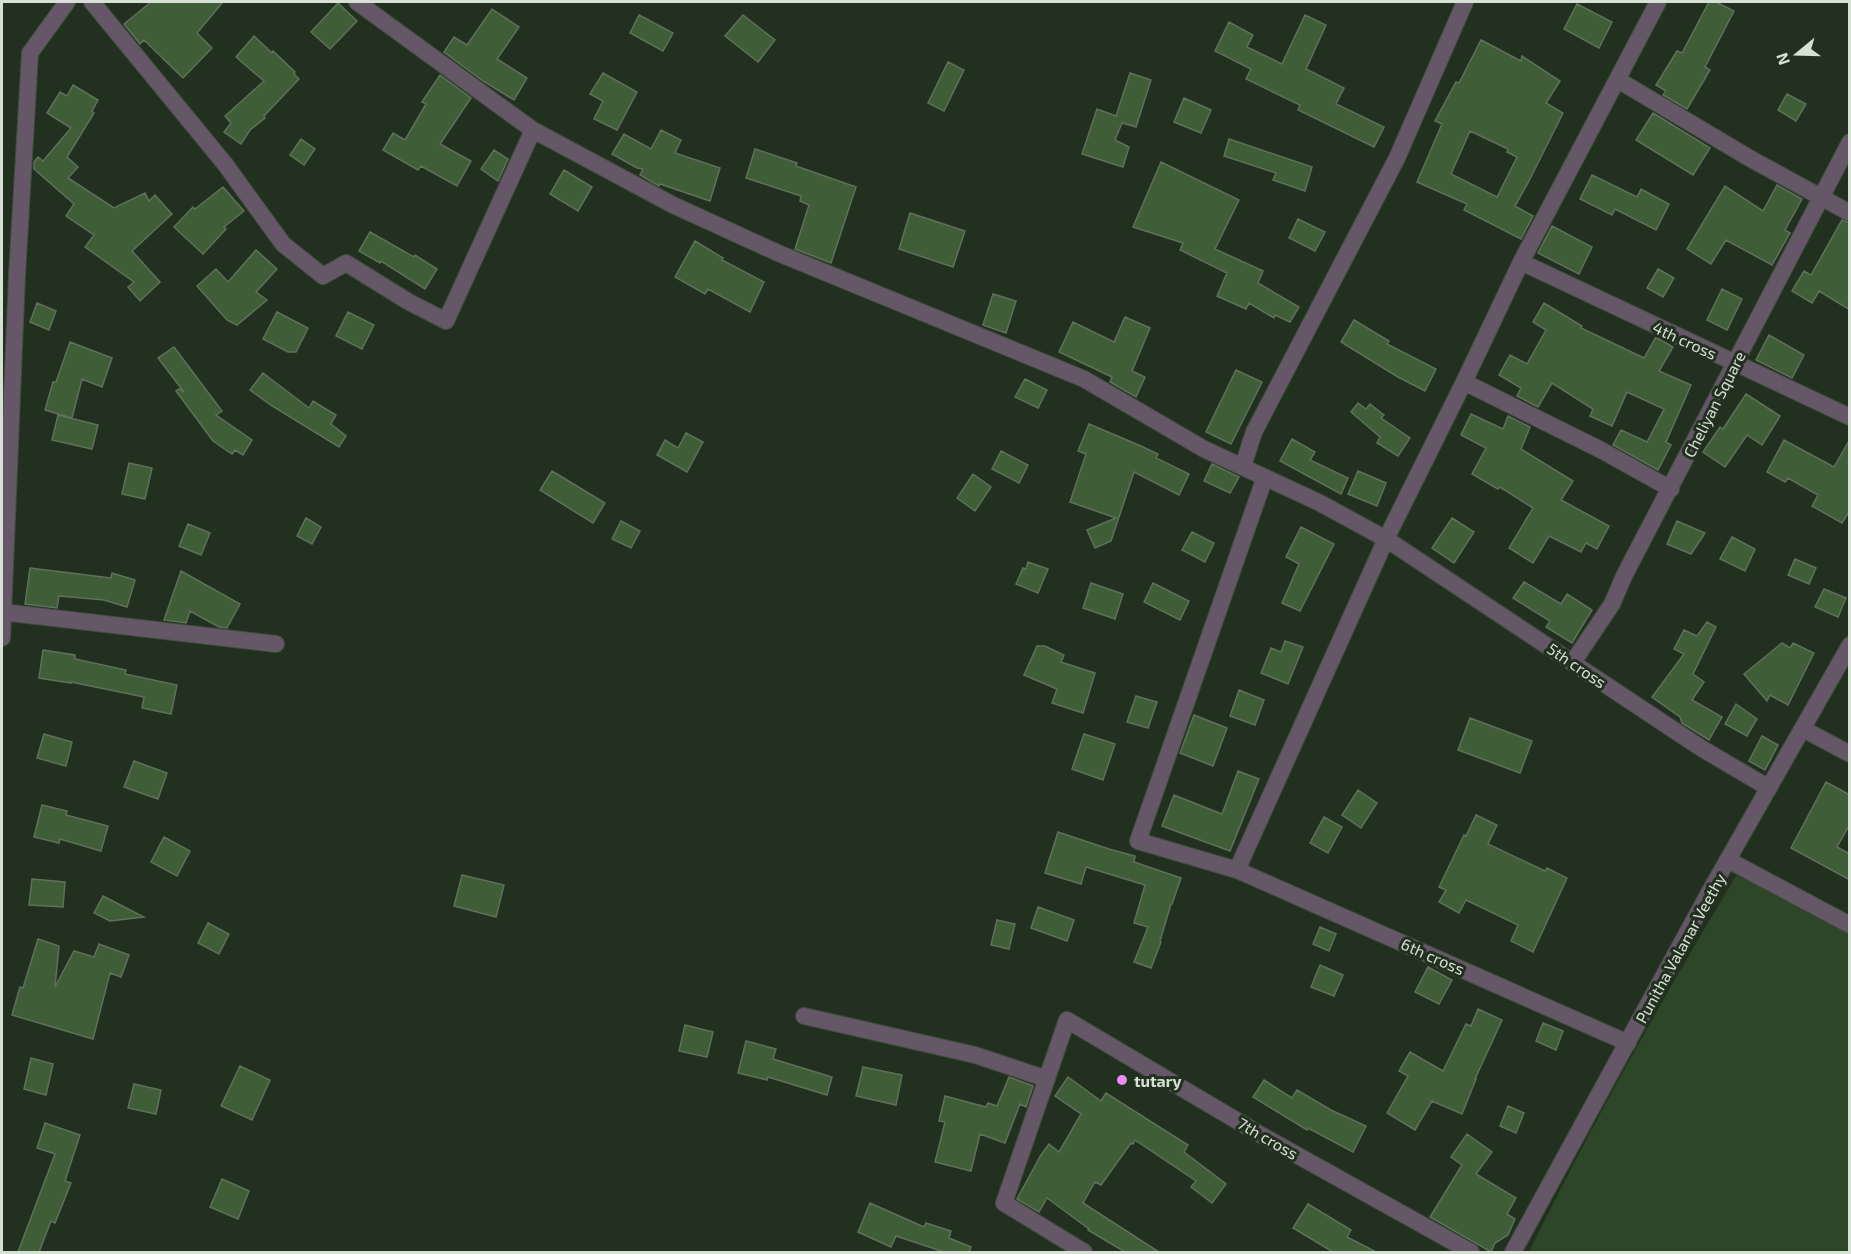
<svg xmlns="http://www.w3.org/2000/svg" width="1851" height="1254" viewBox="0 0 1851 1254" font-family="'Exo 2',sans-serif">
  <style>
    .green { fill: #2d4628 }
    .building { fill: #3f5e38; stroke: #5f705b; stroke-width: 1.5; fill-rule: evenodd }
    .lines { fill: none; stroke-linecap: round; stroke-linejoin: round }
    .minor-casing { stroke: #3f4d3c; stroke-width: 18 }
    .tertiary-casing { stroke: #3f4d3c; stroke-width: 18 }
    .minor { stroke: #655767; stroke-width: 16 }
    .tertiary { stroke: #655767; stroke-width: 16 }
    .poi-dot { fill: #eb8dfb; stroke: #22311f; stroke-width: 2 }
    .labels { text-anchor: middle; dominant-baseline: central; stroke-width: 6; stroke-linejoin: round; paint-order: stroke }
    .street-label { font-size: 16px; fill: #d6e0d4; stroke: #22311f }
    .poi-label { font-size: 16px; font-weight: bold; fill: #d6e0d4; stroke: #22311f; text-anchor: start }
  </style>
  <rect width="100%" height="100%" fill="#22311f"/>
  <path class="green" d="M1736 876 1754 880 1849 931V1252H1529C1592 1124 1662 999 1736 876Z"/>
  <path class="building" d="M151 2H223L197 33 212 48 183 78 144 40 140 44 124 24Z
    M1709 2H1716L1734 11 1705 67 1710 70 1687 109 1663 95 1666 91 1656 85 1677 51 1682 53Z
    M338 3 357 21 330 49 311 32Z
    M1577 4 1612 22 1599 48 1564 29Z
    M492 9 519 27 497 59 527 78 514 100 483 81 444 52 454 37 467 45Z
    M639 15 673 33 663 51 630 33Z
    M743 15 775 40 758 62 725 36Z
    M1305 15 1326 25 1306 69 1344 88 1336 104 1384 127 1374 147 1298 110 1300 105 1246 79 1251 69 1215 51 1229 22 1253 35 1247 47 1282 64Z
    M254 36 272 53 273 51 295 72 294 74 299 79 264 116 265 118 250 130 241 144 224 132 231 123 225 116 264 81 236 57Z
    M1481 40 1521 61 1522 56 1560 81 1546 103 1563 113 1529 181 1515 206 1533 216 1521 239 1464 210 1467 204 1417 182 1442 124 1435 121 1456 82 1459 83ZM1470 131 1508 149 1507 152 1517 157 1497 197 1451 174Z
    M948 62 964 70 944 111 928 103Z
    M603 73 637 92 617 130 594 119 603 101 590 94Z
    M1130 73 1151 80 1136 127 1122 123 1115 140 1129 147 1123 167 1082 154 1097 109 1116 116Z
    M440 75 471 98 440 144 471 161 457 186 421 166 418 170 383 150 393 133 405 140 426 104 422 102Z
    M73 85 98 100 92 111 94 113 67 157 78 167 68 178 114 208 145 193 149 201 155 195 172 214 132 251 160 282 140 301 128 287 134 282 85 247 94 235 66 216 74 204 34 169V162L38 157 43 161 71 128 47 113 60 92 67 96Z
    M1787 94 1806 104 1796 121 1778 110Z
    M1184 98 1211 110 1201 133 1174 122Z
    M1653 113 1710 148 1693 175 1636 140Z
    M661 130 681 140 675 153 720 168 710 201 660 184 659 186 640 175 643 169 637 168 612 154 624 134 651 149Z
    M301 139 315 149 304 165 290 155Z
    M1229 139 1312 167 1305 191 1273 180 1276 173 1224 156Z
    M755 149 797 163 796 166 856 187 831 263 795 249 809 205 800 201 801 196 746 178Z
    M494 150 508 159 498 181 481 169Z
    M1161 162 1239 200 1215 249 1263 271 1258 283 1299 307 1290 322 1275 315 1274 318 1249 303 1246 309 1217 296 1227 273 1180 250 1183 243 1133 227Z
    M564 170 592 187 578 211 550 194Z
    M1592 175 1637 197 1641 189 1669 204 1656 230 1615 209 1612 215 1580 199Z
    M1777 185 1802 199 1785 230 1790 233 1772 265 1726 240 1711 264 1687 249 1725 186 1763 211Z
    M223 187 244 211 224 227 226 229 203 254 174 227 193 207 195 209Z
    M910 213 965 231 953 267 899 249Z
    M1298 219 1325 232 1315 251 1289 238Z
    M1842 220 1850 223V310L1819 291 1812 303 1792 291 1804 271 1811 275Z
    M1552 226 1592 247 1579 274 1538 253Z
    M370 232 414 257 415 255 437 269 425 289 381 261 380 263 359 251Z
    M695 241 723 258 722 260 764 282 750 312 708 289 705 294 675 277Z
    M256 250 277 269 256 292 267 300 237 325 227 320 197 286 216 269 228 282Z
    M1658 269 1674 278 1663 297 1647 288Z
    M1722 289 1742 299 1727 330 1707 320Z
    M993 294 1016 301 1006 333 983 325Z
    M37 303 56 311 49 330 30 322Z
    M1544 303 1582 326 1581 328 1644 358 1656 337 1673 347 1659 371 1691 385 1666 442 1671 445 1658 470 1613 445 1621 430 1647 442 1664 409 1627 392 1612 426 1590 416 1593 409 1552 383 1538 407 1517 396 1521 388 1499 375 1510 355 1527 364 1546 330 1533 322Z
    M277 312 308 328 296 352H288L263 339Z
    M348 312 374 325 362 349 336 336Z
    M1125 317 1150 328 1132 371 1145 377 1136 397 1110 382 1112 377 1059 352 1073 322 1114 342Z
    M1354 320 1389 341 1387 344 1436 369 1425 391 1398 377 1341 342Z
    M1769 335 1804 355 1792 378 1756 360Z
    M70 342 112 358 102 387 82 379 72 418 45 410 53 382H56Z
    M174 347 222 411 216 415 252 440 243 455 235 450 232 454 213 441 176 391 179 389 184 392 158 358Z
    M1236 370 1262 382 1231 444 1206 432Z
    M263 373 309 408 313 401 336 415 331 424 346 436 339 447 272 406 250 390Z
    M1025 379 1047 390 1038 408 1015 397Z
    M1746 394 1780 416 1762 445 1747 435 1725 467 1703 452 1720 427 1723 429Z
    M1358 403 1366 409 1370 404 1384 415 1381 418 1410 438 1398 456 1377 443 1380 437 1351 412Z
    M1471 414 1503 429 1508 416 1530 427 1521 449 1573 481 1561 500 1609 526 1597 549 1586 543 1581 552 1549 536 1533 563 1509 548 1533 508 1500 487 1498 489 1472 474 1486 448 1461 435Z
    M58 415 98 425 92 449 52 440Z
    M1089 424 1141 446 1158 454 1156 458 1189 474 1179 495 1134 472 1111 541 1095 548 1087 530 1116 518 1070 502 1086 454 1078 451Z
    M686 433 703 442 687 472 657 455 665 440 678 448Z
    M1292 439 1315 452 1310 460 1348 478 1341 494 1280 461Z
    M1850 439V510L1842 523 1812 506 1818 495 1788 478 1785 482 1767 472 1784 440 1834 467Z
    M1001 451 1028 465 1019 483 992 469Z
    M129 463 152 468 145 499 122 494Z
    M1212 464 1239 477 1230 493 1204 481Z
    M552 471 605 503 593 523 540 490Z
    M1358 471 1386 483 1377 506 1348 494Z
    M973 474 991 487 975 511 957 498Z
    M306 518 321 527 312 544 297 536Z
    M1452 518 1474 532 1454 563 1432 548Z
    M621 521 640 531 631 548 612 539Z
    M1677 521 1705 533 1691 554 1667 544Z
    M188 524 210 533 201 555 179 546Z
    M1301 527 1334 544 1300 611 1282 603 1299 564 1286 557Z
    M1192 532 1214 543 1205 562 1182 550Z
    M1732 537 1755 549 1745 571 1720 559Z
    M1795 559 1816 568 1809 584 1788 575Z
    M1028 562 1048 569 1038 593 1016 584 1023 568 1026 569Z
    M30 568 111 578 112 573 135 580 127 607 104 600 59 596 57 608 25 604Z
    M181 571 240 604 227 628 219 627 190 611 186 623 164 620Z
    M1524 582 1561 604 1567 594 1592 610 1572 643 1546 627 1550 621 1513 598Z
    M1091 583 1123 594 1115 619 1083 608Z
    M1153 583 1189 601 1180 620 1144 602Z
    M1824 589 1846 598 1838 617 1815 607Z
    M1707 622 1716 627 1693 674 1704 682 1692 700 1722 717 1709 740 1682 723 1680 717 1652 697 1684 654 1674 649 1684 630 1697 636Z
    M1285 641 1303 647 1288 684 1261 673 1271 648 1281 652Z
    M1782 643 1790 648 1793 643 1814 653 1788 705 1770 695 1767 701 1744 674Z
    M1037 646H1045L1064 655 1061 662 1095 673 1083 713 1052 703 1057 689 1024 675Z
    M43 650 75 655V659L126 670 125 674 177 685 171 714 142 708 144 697 71 682V683L39 678Z
    M1239 690 1264 700 1255 725 1230 716Z
    M1136 696 1157 702 1148 728 1127 722Z
    M1736 704 1757 719 1747 736 1725 724Z
    M1194 715 1227 728 1213 766 1180 753Z
    M1470 718 1532 741 1520 773 1458 750Z
    M44 734 72 742 66 766 37 758Z
    M1084 734 1115 744 1103 780 1072 769Z
    M1762 736 1778 745 1765 770 1749 761Z
    M134 761 167 773 158 799 124 787Z
    M1238 771 1259 779 1230 851 1162 826 1174 795 1222 814Z
    M1826 782 1850 795V824L1837 847 1850 854V880L1791 848Z
    M1358 790 1377 803 1361 828 1342 815Z
    M42 805 67 811 66 815 108 826 101 851 60 839 59 843 34 837Z
    M1476 815 1497 825 1488 844 1545 871 1547 868 1567 878 1533 952 1511 941 1518 925 1466 900 1459 913 1439 902 1446 890 1439 887 1464 835 1466 836Z
    M1324 817 1342 827 1328 853 1310 843Z
    M1058 832 1109 849 1135 856 1134 862 1181 878 1172 904H1171L1160 941 1161 942 1151 968 1134 962 1148 927 1134 923 1145 885 1086 867 1081 884 1045 873Z
    M164 837 190 851 177 876 151 862Z
    M462 875 504 885 496 917 454 906Z
    M32 879 65 882 63 907 29 905Z
    M103 896 144 917 110 921 94 913Z
    M1038 907 1074 920 1067 941 1031 928Z
    M997 920 1015 924 1009 949 991 945Z
    M208 923 229 934 219 954 198 943Z
    M1320 927 1336 934 1329 951 1313 944Z
    M38 939 59 946 55 987 74 951 94 957 99 944 129 955 121 977 110 973 93 1039 12 1015 20 987 23 988Z
    M1320 965 1343 975 1334 996 1311 987Z
    M1428 967 1452 980 1439 1004 1415 992Z
    M1478 1009 1502 1020 1475 1079H1476L1462 1114 1432 1101 1415 1130 1387 1113 1408 1076 1399 1071 1410 1052 1443 1071 1466 1024 1471 1026Z
    M1543 1023 1563 1031 1556 1050 1536 1041Z
    M685 1025 713 1032 707 1057 679 1051Z
    M746 1041 776 1049 773 1059 832 1077 827 1095 768 1077 767 1080 738 1073Z
    M31 1058 53 1064 46 1095 24 1089Z
    M240 1066 270 1080 252 1120 221 1106Z
    M863 1067 902 1075 896 1105 856 1096Z
    M1009 1077 1033 1086 1026 1107 1020 1104 1005 1143 980 1134 971 1171 935 1162 945 1122 939 1121 945 1096 986 1107 988 1103 997 1106Z
    M1068 1077 1101 1101 1106 1093 1188 1145 1184 1152 1226 1184 1212 1203 1191 1187 1196 1181 1135 1140 1133 1144 1131 1143 1101 1185 1095 1182 1083 1203 1159 1252H1125L1088 1230 1089 1229 1047 1198 1039 1212 1017 1199 1041 1155 1049 1144 1059 1152 1081 1114 1055 1096Z
    M1264 1080 1292 1098 1297 1090 1331 1110 1366 1126 1353 1152 1308 1128 1307 1130 1253 1097Z
    M134 1084 161 1090 156 1114 128 1108Z
    M1508 1106 1524 1113 1516 1133 1500 1126Z
    M45 1123 80 1135 65 1181 71 1183 55 1223 51 1221 39 1252H18L55 1154 37 1148Z
    M1467 1134 1492 1152 1476 1174 1516 1198 1507 1214 1515 1219 1508 1235 1495 1243 1491 1252 1430 1217 1462 1165 1451 1157Z
    M222 1179 249 1191 238 1219 210 1207Z
    M870 1203 924 1227 926 1223 951 1231 949 1238 971 1247 969 1252H944L896 1236 891 1247 858 1232Z
    M1308 1204 1351 1230 1347 1237 1376 1252H1333L1293 1228Z"/>
  <g class="lines">
    <g class="minor-casing">
      <path id="minor" d="M92 2 225 164 283 244 323 276 346 263 409 302 446 321 533 130
        M357 2 533 130 673 205 778 253 1084 379 1204 449 1320 503 1386 539 1701 748 1769 788
        M1618 80 1751 159 1850 213
        M1521 262 1850 417
        M1464 382 1601 450 1671 489
        M1243 466 1254 432 1397 158 1465 2
        M1265 477 1138 841 1237 870 1628 1043
        M2 612 276 644
        M1573 662 1612 604 1624 576 1850 142
        M1803 729 1850 754
        M1728 860 1850 925
        M1237 870 1386 539 1464 382 1521 262 1658 2
        M804 1016 975 1055 1047 1079
        M1084 1252 1004 1203 1067 1020 1261 1135 1471 1252"/>
    </g>
    <g class="tertiary-casing">
      <path id="tertiary" d="M2 638 17 275 30 53 67 2
        M1513 1252 1710 891 1850 645"/>
    </g>
    <use href="#minor" class="minor"/>
    <use href="#tertiary" class="tertiary"/>
  </g>
  <circle class="poi-dot" cx="1122" cy="1080" r="6"/>
  <g class="labels">
    <g class="street-label">
      <text transform="translate(1685 340) rotate(25)">4th cross</text>
      <text transform="translate(1714 404) rotate(-63)">Cheliyan Square</text>
      <text transform="translate(1577 665) rotate(34)">5th cross</text>
      <text transform="translate(1680 948) rotate(-61)">Punitha Valanar Veethy</text>
      <text transform="translate(1433 956) rotate(24)">6th cross</text>
      <text transform="translate(1268 1138) rotate(30)">7th cross</text>
    </g>
    <g class="poi-label">
      <text x="1134" y="1080">tutary</text>
    </g>
  </g>
  <rect width="1851" height="1254" fill="none" stroke="#d6e0d4" stroke-width="6"/>
  <g transform="translate(1797 54) rotate(251)" stroke="#22311f" stroke-width="4.5" paint-order="stroke">
  <path d="M0-4.5L10 22L0 15L-10 22Z" fill="#d6e0d4"/>
  <text y="-9" font-size="16" font-weight="bold" text-anchor="middle" fill="#d6e0d4">N</text>
  </g>
</svg>
